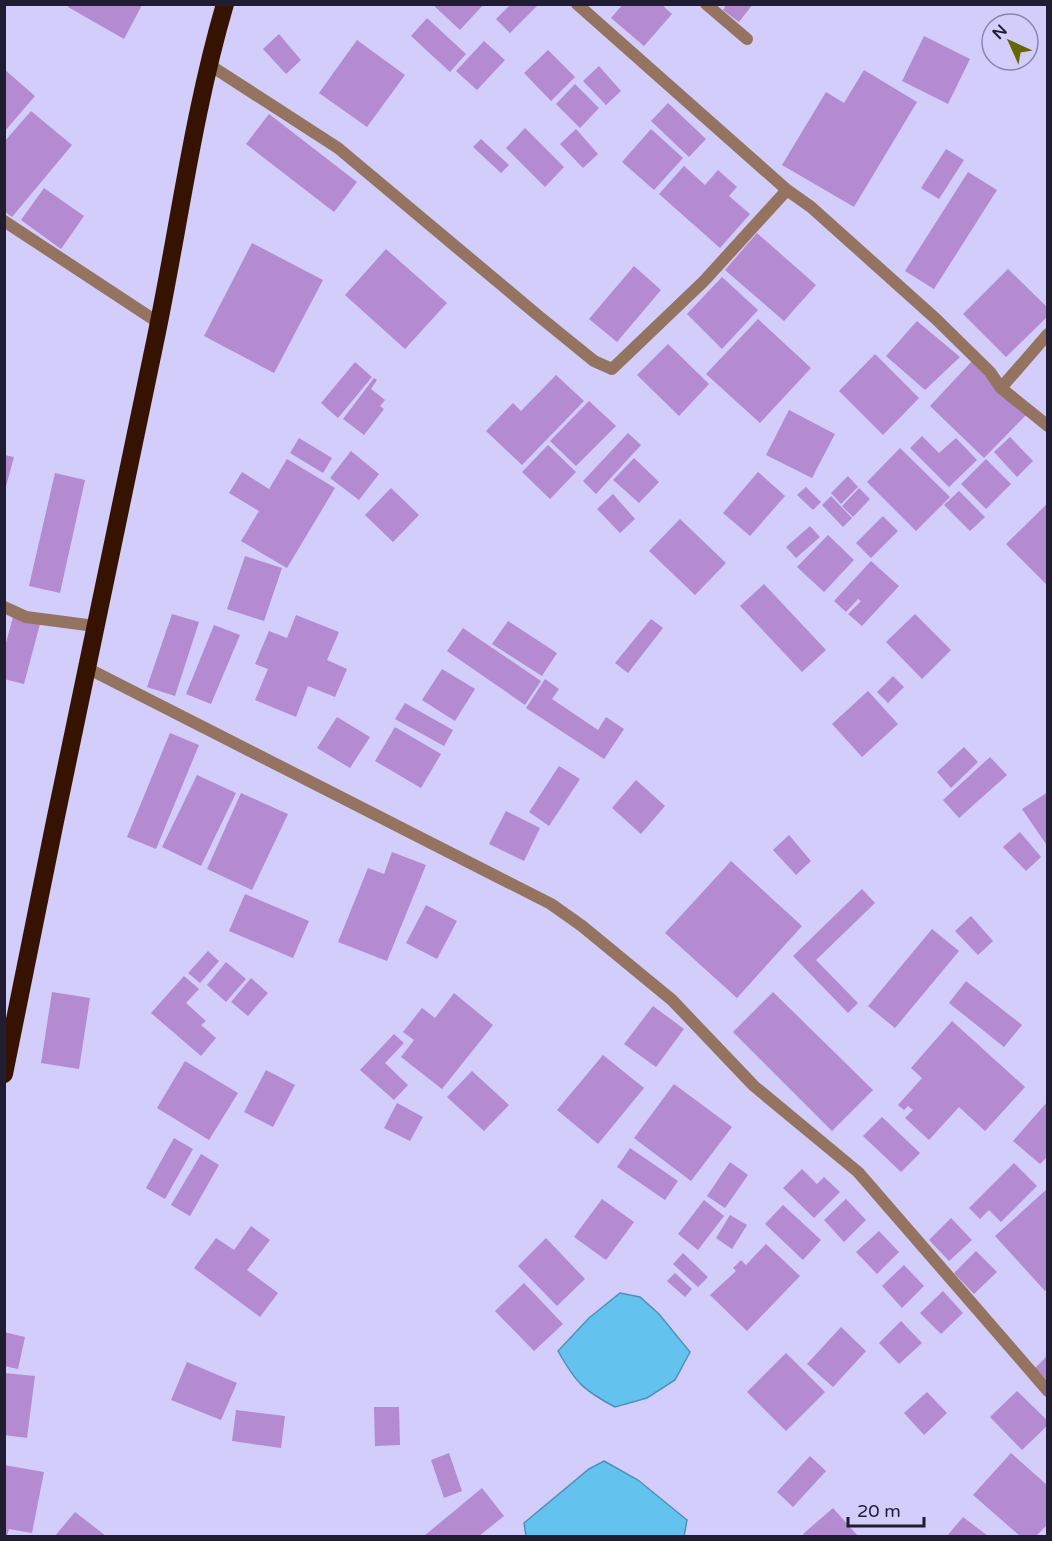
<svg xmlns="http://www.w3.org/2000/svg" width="1052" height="1541" viewBox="0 0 1052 1541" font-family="'Varela Round',sans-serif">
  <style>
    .water { fill: #64c2ef; stroke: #5090b6; stroke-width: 1.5 }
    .building { fill: #b48ad0 }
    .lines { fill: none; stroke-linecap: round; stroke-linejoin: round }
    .street { stroke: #947461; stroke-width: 12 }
    .highway { stroke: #361300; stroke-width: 18 }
  </style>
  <rect width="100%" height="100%" fill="#d3cdfb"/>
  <path class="water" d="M620 1293 640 1297 659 1314 690 1352 675 1380 647 1398 615 1407C583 1390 576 1383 558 1351L589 1318Z
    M604 1461 638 1480 687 1520 684 1536H526L524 1523 589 1469Z"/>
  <path class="building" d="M69 4H141L142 5 124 39 68 7Z
    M432 4H484L460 30Z
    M511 4H539L510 33 496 19Z
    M623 4H661L672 14 644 46 611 18Z
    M727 4H753L739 22 723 10Z
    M427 18 466 54 450 72 411 36Z
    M279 34 301 60 286 74 263 49Z
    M924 36 970 59 948 104 902 81Z
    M357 40 405 75 367 127 319 93Z
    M484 41 505 60 477 90 456 71Z
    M548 50 575 77 551 101 524 73Z
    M599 66 621 91 606 105 583 81Z
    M4 69 35 96 4 132Z
    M864 70 917 102 854 207 782 165 826 92 844 103Z
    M575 84 599 108 580 128 556 104Z
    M668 103 706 139 689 157 651 121Z
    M31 111 72 145 12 217 4 211V142Z
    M269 114 357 182 334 212 246 144Z
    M525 128 564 167 545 187 506 148Z
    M576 129 598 154 583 168 560 144Z
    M651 129 683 158 654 190 622 162Z
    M481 139 509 165 501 173 473 147Z
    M946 149 964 160 939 199 921 188Z
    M684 166 705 185 718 170 737 187 729 196 750 214 720 248 659 194Z
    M968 172 997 190 934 289 905 271Z
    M44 188 84 216 61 249 21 220Z
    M757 233 816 285 784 321 725 270Z
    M252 243 323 280 274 373 204 336Z
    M386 249 447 303 405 349 345 295Z
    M634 266 661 290 617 342 589 319Z
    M1008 269 1048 308V316L1006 357 963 314Z
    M722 277 758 310 722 349 687 314Z
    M758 319 811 368 760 423 706 374Z
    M917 321 960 357 925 390 886 356Z
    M668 344 709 384 679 416 637 375Z
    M875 354 919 398 883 435 839 391Z
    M972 361 1028 413 984 458 930 406Z
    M355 362 372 377 338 418 321 403Z
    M556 375 584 401 522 465 486 431 513 403 521 411Z
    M374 378 377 380 371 389 385 400 380 406 384 409 364 435 343 419Z
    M589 401 616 426 576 466 550 441Z
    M789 410 835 434 812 478 766 455Z
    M628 433 641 445 596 494 583 481Z
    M922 436 939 453 956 438 977 460 949 487 910 448Z
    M1010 437 1033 461 1017 477 994 452Z
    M299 438 332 458 323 473 290 453Z
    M548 445 576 472 550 499 522 472Z
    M900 448 950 497 916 531 867 482Z
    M351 451 379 474 359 500 330 478Z
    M4 455 14 457 5 490H4Z
    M634 458 659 482 639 503 613 480Z
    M287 459 335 488 287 568 241 541 259 511 229 493 242 472 269 489Z
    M986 459 1011 484 986 509 961 484Z
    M758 472 785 496 750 536 723 513Z
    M55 473 85 480 60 593 29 586Z
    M848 476 858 487 841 504 831 493Z
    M806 487 821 502 813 510 797 495Z
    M391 488 419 515 393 542 365 515Z
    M859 488 870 499 853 517 842 506Z
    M959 491 985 517 970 531 944 505Z
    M613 494 635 519 620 533 597 509Z
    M831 496 852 518 843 527 822 505Z
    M1048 503V586L1006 544Z
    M883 516 898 531 871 558 856 543Z
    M680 519 726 563 695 595 649 551Z
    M810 526 820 537 796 558 786 547Z
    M828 535 854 560 824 592 797 567Z
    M245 556 282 568 264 621 227 609Z
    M871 561 899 586 862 626 848 614 861 601 858 599 846 612 834 601Z
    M764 584 826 650 802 672 740 606Z
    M172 614 199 622 175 696 147 687Z
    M915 614 951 650 922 679 886 642Z
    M296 615 339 632 327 660 347 669 335 697 308 686 296 717 255 700 268 669 255 664 269 631 287 638Z
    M13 617 40 624 24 684 4 679V650Z
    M651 619 663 628 628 673 615 663Z
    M508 621 557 653 542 676 492 644Z
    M214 625 240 635 211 704 186 694Z
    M463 628 541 681 525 705 447 651Z
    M442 669 475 689 455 721 422 700Z
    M893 676 904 687 888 703 877 692Z
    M545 679 559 689 552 699 598 730 606 717 624 729 604 759 526 708Z
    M868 691 898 724 862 757 832 724Z
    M405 703 453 730 444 746 395 719Z
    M337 717 370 737 350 768 317 748Z
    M395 727 441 754 421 788 375 761Z
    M170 733 199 745 156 849 127 837Z
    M964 747 978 762 951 788 937 772Z
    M990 757 1007 775 959 818 943 800Z
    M559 766 580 779 549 826 529 812Z
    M197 775 236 793 201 866 162 847Z
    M636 780 665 806 641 834 612 808Z
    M1048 792V847L1022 809Z
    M241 793 288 814 252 890 207 869Z
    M506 811 540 828 524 861 489 844Z
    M1020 832 1041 857 1026 871 1003 847Z
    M789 835 811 861 796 875 773 850Z
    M392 852 426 865 387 961 338 942 368 868 384 874Z
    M731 861 802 926 737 998 665 933Z
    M862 889 875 903 816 960 858 1003 848 1013 793 956Z
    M245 894 309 921 293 958 229 931Z
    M426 905 457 921 437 959 406 943Z
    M971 916 993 941 978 955 955 931Z
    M932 929 959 951 895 1028 868 1006Z
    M208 951 219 961 200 983 188 973Z
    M226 962 246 979 226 1002 207 985Z
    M184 976 199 989 186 1003 206 1021 201 1025 216 1038 201 1056 151 1013Z
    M251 978 268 993 248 1016 231 1002Z
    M966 981 1022 1025 1004 1047 949 1003Z
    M52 992 90 998 79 1069 41 1063Z
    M773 992 873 1090 832 1131 733 1032Z
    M454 993 493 1025 442 1089 401 1057 414 1040 403 1032 422 1008 435 1018Z
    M653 1006 684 1029 656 1067 624 1044Z
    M952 1021 1025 1087 985 1131 959 1107 929 1140 905 1118 913 1110 908 1106 904 1110 898 1105 922 1078 911 1068Z
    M394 1034 404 1043 385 1063 408 1085 394 1100 360 1070Z
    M603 1055 644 1088 598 1144 557 1110Z
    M185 1061 238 1093 209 1140 157 1108Z
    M266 1070 295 1085 273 1127 244 1112Z
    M472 1071 509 1105 484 1131 447 1097Z
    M674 1084 732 1127 691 1181 634 1138Z
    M1048 1101V1156L1040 1164 1013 1141Z
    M397 1103 423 1117 410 1141 384 1128Z
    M882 1117 920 1153 901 1172 863 1136Z
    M174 1138 193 1149 165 1199 146 1188Z
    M630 1148 678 1181 665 1200 617 1167Z
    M201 1154 219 1165 190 1216 171 1205Z
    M730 1162 748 1175 725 1208 707 1196Z
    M1014 1163 1037 1186 1001 1222 989 1210 980 1219 969 1208Z
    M802 1169 817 1184 824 1177 840 1192 814 1218 783 1188Z
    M1048 1188V1288L1045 1291 995 1236Z
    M602 1199 634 1222 606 1260 574 1237Z
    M846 1199 866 1220 844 1242 824 1220Z
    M704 1200 724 1216 698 1250 678 1234Z
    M783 1205 821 1240 803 1260 765 1224Z
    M730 1215 747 1225 732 1249 716 1238Z
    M951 1218 972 1240 949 1261 929 1240Z
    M251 1226 270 1240 247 1270 278 1293 260 1317 194 1268 216 1238 234 1250Z
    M879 1231 899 1252 877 1274 856 1252Z
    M546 1238 585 1279 557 1306 518 1266Z
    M766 1244 800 1276 747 1331 710 1295 736 1271 733 1268 741 1260 746 1265Z
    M976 1251 997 1272 974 1294 954 1273Z
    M683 1253 708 1277 698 1287 673 1264Z
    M904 1265 924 1286 902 1308 882 1286Z
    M675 1273 692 1289 685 1297 667 1281Z
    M524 1283 563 1324 534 1351 495 1311Z
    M943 1291 963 1313 941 1334 920 1313Z
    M901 1321 922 1343 899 1364 879 1343Z
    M841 1327 866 1351 833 1387 807 1364Z
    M4 1332 25 1337 18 1369 4 1366Z
    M786 1353 825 1392 786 1431 747 1392Z
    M1048 1355V1381L1035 1368Z
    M187 1362 237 1383 221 1420 171 1400Z
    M4 1373 35 1376 27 1438 4 1435Z
    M1017 1391 1048 1421V1425L1022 1450 990 1417Z
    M927 1392 947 1413 924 1435 904 1413Z
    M374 1407H399L400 1445 375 1446Z
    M236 1410 285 1416 281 1448 232 1441Z
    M449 1453 462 1491 444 1498 431 1460Z
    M1011 1453 1048 1486V1524L1036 1536H1020L973 1495Z
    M810 1456 826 1471 793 1507 777 1492Z
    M4 1465 44 1472 32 1533 9 1529 7 1536H4Z
    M482 1488 504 1516 479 1536H424Z
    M833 1508 858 1536H805L803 1534Z
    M75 1512 106 1536H55Z
    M963 1517 988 1536H947Z"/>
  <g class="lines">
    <path class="street" d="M577 4 787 190
      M706 4 747 39
      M208 64 338 148 541 318 594 361 612 369 704 281 787 190 811 207 936 319 990 372 1001 388 1048 426
      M4 221 159 323
      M1001 388 1048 334
      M4 607 26 617 95 626
      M85 667 551 904 582 926 672 1000 754 1086 858 1172 1048 1391"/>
    <path class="highway" d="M4 1074C53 828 104 582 156 337 179 226 193 113 225 4"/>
  </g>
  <rect width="1052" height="1541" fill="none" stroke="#201c31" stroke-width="12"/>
  <g transform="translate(1010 42) rotate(315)"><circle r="28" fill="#d3cdfb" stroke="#8b86aa" stroke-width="1.5"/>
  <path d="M0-4.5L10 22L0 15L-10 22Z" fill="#646702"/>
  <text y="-9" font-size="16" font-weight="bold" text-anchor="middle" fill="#201c31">N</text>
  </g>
  <path d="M848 1517v9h76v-9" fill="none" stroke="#201c31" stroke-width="3"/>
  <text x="857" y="1517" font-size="18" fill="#201c31" stroke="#d3cdfb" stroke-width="4.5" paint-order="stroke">20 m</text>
</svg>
